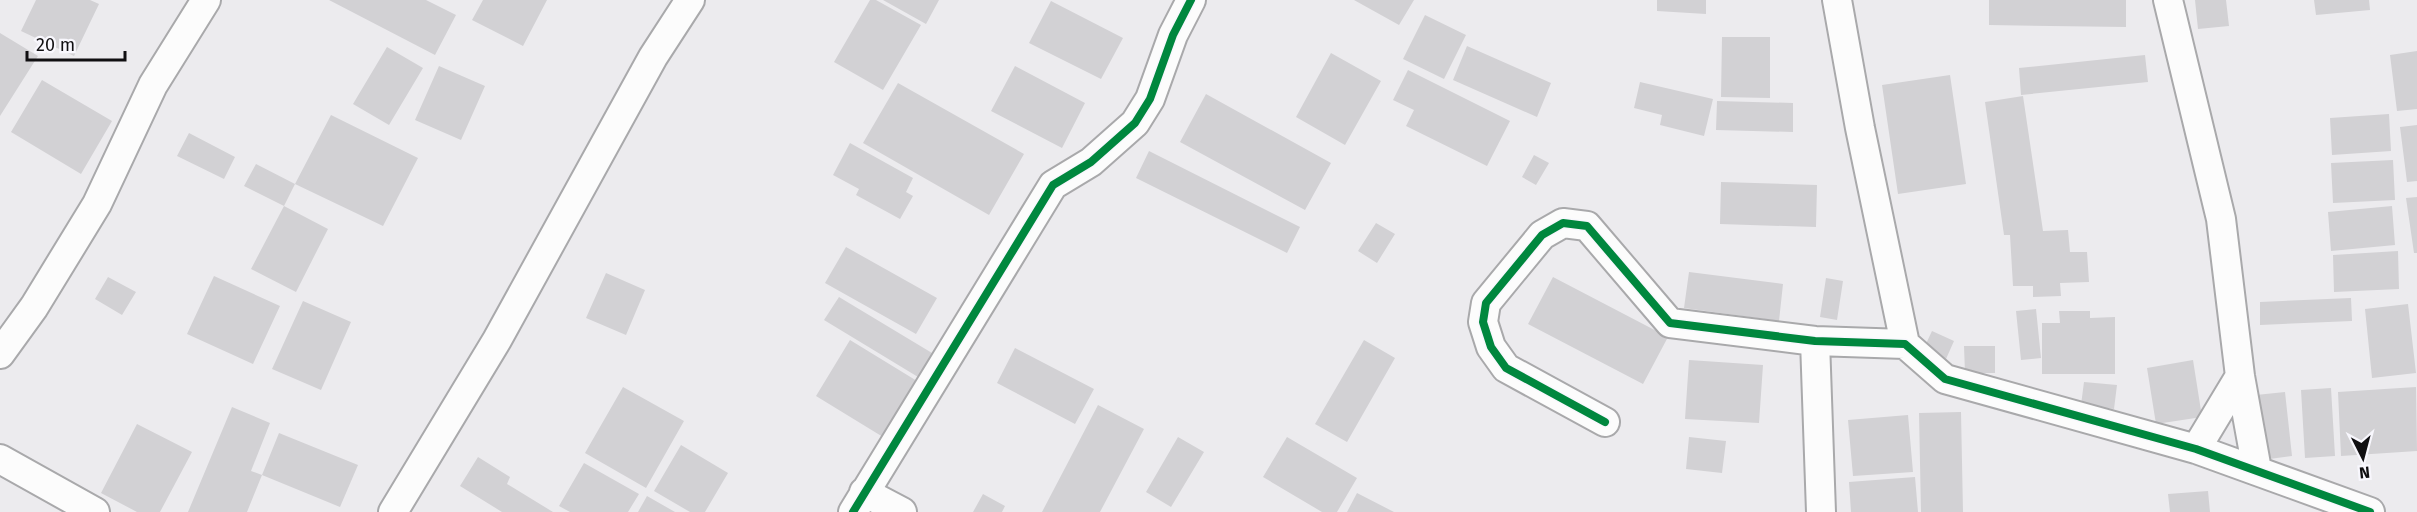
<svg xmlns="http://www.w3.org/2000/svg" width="2417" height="512" viewBox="0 0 2417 512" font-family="'Fira Sans',sans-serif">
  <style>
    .building { fill: #d2d1d4 }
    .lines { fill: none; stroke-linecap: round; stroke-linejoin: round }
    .street-casing { stroke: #a9a9ab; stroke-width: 32 }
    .street { stroke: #fcfcfc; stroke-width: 28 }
    .cycleway-casing { stroke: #f8f7fd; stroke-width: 11 }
    .cycleway { stroke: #00873e; stroke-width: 8 }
  </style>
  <rect width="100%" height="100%" fill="#ecebee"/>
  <path class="building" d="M36 0H90L99 4 74 56 21 31Z
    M329 0H426L456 15 435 55Z
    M483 0H547L523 46 472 20Z
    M870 0H876L921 25 883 90 834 62Z
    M883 0H939L926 24Z
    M1354 0H1414L1399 25Z
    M1657 0H1706V14L1657 11Z
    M1989 0H2126V27L1989 25Z
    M2195 0H2226L2229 26 2198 29Z
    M2314 0H2369L2370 10 2316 15Z
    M1051 1 1123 38 1101 79 1029 43Z
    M1425 15 1466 35 1444 79 1403 59Z
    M0 33 38 56 0 116Z
    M1722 37H1770V98L1721 97Z
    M1467 46 1551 83 1537 117 1453 80Z
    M387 47 423 68 389 125 353 104Z
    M2417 51V109L2397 111 2390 55Z
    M1331 53 1381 81 1345 145 1296 117Z
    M2145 55 2148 82 2021 95 2019 68Z
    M439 66 485 86 461 140 415 120Z
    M1015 66 1085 103 1062 148 991 111Z
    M1408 70 1510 121 1487 166 1406 126 1414 110 1393 100Z
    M1950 75 1966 184 1898 194 1882 85Z
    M42 80 112 121 81 174 11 132Z
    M1640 82 1713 99 1704 136 1660 125 1662 115 1634 108Z
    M898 83 1024 154 989 215 863 143Z
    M1206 94 1331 163 1305 210 1180 142Z
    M2023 96 2043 231 2068 230 2070 252H2087L2089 282 2060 283 2061 296 2033 297V286H2013L2010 235H2004L1985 102Z
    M1717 101 1793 103V132L1716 130Z
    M2389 114 2391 151 2332 155 2330 118Z
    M331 115 418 158 383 226 295 184 284 206 244 186 256 164 295 184Z
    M2417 125V181L2407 182 2400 127Z
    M189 133 235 157 224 179 177 156Z
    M850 143 913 178 906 192 913 196 900 219 856 195 859 189 833 175Z
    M1149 151 1300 227 1287 253 1136 178Z
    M1534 155 1549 163 1536 185 1522 177Z
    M2393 160 2395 200 2333 203 2331 163Z
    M1721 182 1817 185 1816 227 1720 224Z
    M2417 197V253H2414L2406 198Z
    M284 206 328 229 296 292 251 269Z
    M2392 206 2395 245 2331 251 2328 212Z
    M1376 223 1395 234 1377 263 1358 251Z
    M846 247 937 298 916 334 825 283Z
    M2398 251 2399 289 2334 292 2333 255Z
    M1689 272 1783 284 1779 321 1684 308Z
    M606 273 645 290 626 335 586 318Z
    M214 276 280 306 253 364 187 334Z
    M108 277 136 292 122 315 95 299Z
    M1553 277 1668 337 1643 384 1528 324Z
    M1826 278 1843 281 1837 320 1820 317Z
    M839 297 937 356 923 380 824 320Z
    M2351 298 2352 321 2260 325V302Z
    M303 301 351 322 321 390 272 369Z
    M2408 304 2416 373 2372 378 2365 309Z
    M2036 309 2041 358 2021 360 2016 311Z
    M2059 311H2090V318L2115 317V374H2042V323H2060Z
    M1932 331 1954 341 1946 359 1924 348Z
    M850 340 917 381 883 437 816 396Z
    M1364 340 1395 358 1347 442 1315 424Z
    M1964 346H1995V373H1965Z
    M1015 348 1094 389 1075 424 997 383Z
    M1689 360 1763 365 1759 423 1685 419Z
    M2193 360 2202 417 2156 424 2147 368Z
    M2084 382 2117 385 2114 409 2081 405Z
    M623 387 684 421 646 488 585 453Z
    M2416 387 2417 451 2341 456 2338 392Z
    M2331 388 2335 456 2305 458 2301 390Z
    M2285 392 2292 456 2262 460 2256 395Z
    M1098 405 1144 429 1100 512H1042Z
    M232 407 270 423 251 471 262 475 247 512H188Z
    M1961 412 1963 512H1921L1919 413Z
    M1908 415 1913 472 1853 476 1848 420Z
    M137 424 192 452 160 512H137L101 493Z
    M279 433 358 465 340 507 262 475Z
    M1178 437 1204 452 1171 507 1146 492Z
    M1287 437 1357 478 1337 512H1322L1263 477Z
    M1689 437 1726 441 1722 473 1686 469Z
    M681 445 728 473 705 512H690L654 491Z
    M478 457 510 477 507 484 553 512H502L460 486Z
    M584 463 639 494 628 512H570L559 506Z
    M1915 477 1918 512H1851L1849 482Z
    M2208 491 2210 512H2170L2168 494Z
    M1357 493 1394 512H1347Z
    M983 494 1005 506 1002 512H973Z
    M647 496 675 512H638Z"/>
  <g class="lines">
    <g class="street-casing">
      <path id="street" d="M1837 0 1860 128 1905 344
        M2168 0 2221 219 2240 376 2257 470
        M1815 341 1821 512
        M0 354 34 307 97 204 153 85 206 0
        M1605 422 1506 368 1491 347 1483 322 1486 303 1542 235 1563 223 1587 226 1670 323 1815 341 1905 344 1945 379 2196 449 2370 512
        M2196 449 2240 376
        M0 459 95 512
        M864 492 902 512
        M393 512 497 340 653 57 690 0
        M853 512 1053 185 1091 162 1135 123 1150 99 1173 35 1191 0"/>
    </g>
    <use href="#street" class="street"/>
    <g class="cycleway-casing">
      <path id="cycleway" d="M1605 422 1506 368 1491 347 1483 322 1486 303 1542 235 1563 223 1587 226 1670 323 1815 341 1905 344 1945 379 2196 449 2370 512
        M853 512 1053 185 1091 162 1135 123 1150 99 1173 35 1191 0"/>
    </g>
    <use href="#cycleway" class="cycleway"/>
  </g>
  <g transform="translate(2363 458) rotate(174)" stroke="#f8f7fd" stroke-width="4.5" paint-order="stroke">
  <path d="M0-4.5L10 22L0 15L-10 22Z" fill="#100f11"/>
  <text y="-9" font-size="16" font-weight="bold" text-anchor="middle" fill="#100f11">N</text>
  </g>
  <path d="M27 51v9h98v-9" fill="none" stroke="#100f11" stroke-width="3"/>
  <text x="36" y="51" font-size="18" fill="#100f11" stroke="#f8f7fd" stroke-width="4.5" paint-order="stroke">20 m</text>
</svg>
